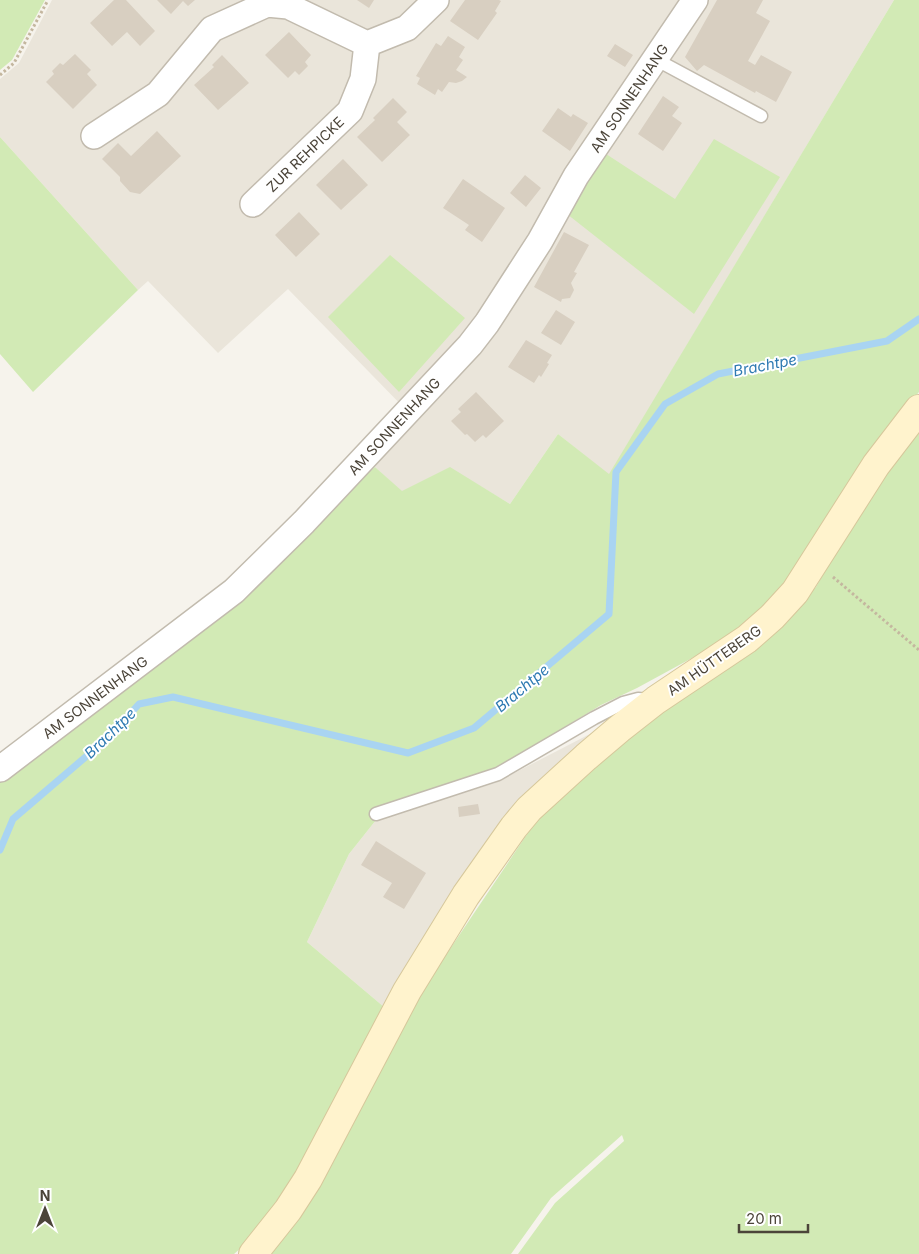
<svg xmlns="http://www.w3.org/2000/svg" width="919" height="1254" viewBox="0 0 919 1254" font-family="Inter,sans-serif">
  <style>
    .residential { fill: #eae5da }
    .green { fill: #d2eab5 }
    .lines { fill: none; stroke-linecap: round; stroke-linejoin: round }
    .stream { stroke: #a9d4f2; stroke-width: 7 }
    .building { fill: #d8cfc1 }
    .lane-casing { stroke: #c2bbae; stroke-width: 15 }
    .street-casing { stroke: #c2bbae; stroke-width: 28 }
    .secondary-casing { stroke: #d6c79b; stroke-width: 30 }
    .path { stroke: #c4b79f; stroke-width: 3; stroke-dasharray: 2.5 2.5; stroke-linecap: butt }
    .lane { stroke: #fff; stroke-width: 12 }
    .street { stroke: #fff; stroke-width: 25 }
    .secondary { stroke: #fff3cd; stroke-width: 28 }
    .labels { text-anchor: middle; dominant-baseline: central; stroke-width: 4; stroke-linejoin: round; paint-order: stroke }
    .street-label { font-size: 14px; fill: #4b4439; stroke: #fff }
    .water-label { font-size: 15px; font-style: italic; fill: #2e7ab2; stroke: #fff }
  </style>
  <rect width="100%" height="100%" fill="#f6f3ec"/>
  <path class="residential" d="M52 0H894L609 475 558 434 510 504 450 468 402 492 375 467 412 416 288 289 218 353 148 281 138 290 0 137V79L19 63Z
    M615 721 384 1007 307 942 349 854 376 820 495 783Z"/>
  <path class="green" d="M0 0H45L12 60 0 70Z
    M894 0H919V392L871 448 803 561 765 606 716 645 637 688 601 705 499 767 379 808 376 820 349 854 307 942 384 1007 317 1141 251 1239 234 1254H0V777L348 491 375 467 402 491 450 467 510 504 558 434 609 474Z
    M0 137 138 290 33 392 0 354Z
    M714 139 780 177 694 314 567 214 603 152 675 199Z
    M390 255 465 318 399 392 328 317Z
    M919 430V1254H518L555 1203 624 1141 622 1135 551 1198 511 1254H268L421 992 538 818 634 722 782 623 816 587 865 502Z"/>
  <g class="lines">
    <path class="stream" d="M0 850 13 819 109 737 139 704 173 697 408 753 474 728 609 614 616 472 665 404 718 374 887 341 919 319"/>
  </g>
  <path class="building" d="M114 0H126L155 31 140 46 127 32 112 46 90 23Z
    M157 0H195L188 6 183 1 171 14Z
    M357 0H374L369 8Z
    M465 0H499L501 1 495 11 497 13 478 40 450 21Z
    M717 0H763L756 13 770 21 748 61 755 65 761 55 792 72 776 102 756 91 755 93 704 65 697 71 685 57Z
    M289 32 311 55 305 62 308 66 299 75 295 71 288 78 265 55Z
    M448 36 465 47 459 57 463 60 456 70 467 77 462 81 456 83 449 82 442 92 438 89 435 95 417 84 420 78 416 76 436 43 441 46Z
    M615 44 633 55 625 67 607 56Z
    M75 54 91 70 87 74 97 85 73 109 46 82 54 74 52 71 60 63 63 65Z
    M222 55 249 83 218 110 194 85 214 67 212 65Z
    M663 96 679 107 672 116 682 123 663 151 638 134Z
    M393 98 407 112 397 122 410 135 382 162 357 137 375 120 373 118Z
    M558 108 571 117 573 114 588 123 570 151 542 131Z
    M157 131 181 156 140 194 130 192 120 181V177L102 159 118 143 131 156Z
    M343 159 368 185 341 210 316 185Z
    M525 175 541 188 526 207 510 193Z
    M463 179 505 208 482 242 465 230 469 225 443 208Z
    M299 212 320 234 296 257 275 235Z
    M564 232 589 245 574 272 577 273 571 283 574 290 570 298 562 299 561 302 534 287Z
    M556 310 575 322 561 345 541 333Z
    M526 340 552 355 547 363 549 364 541 377 539 375 534 383 508 367Z
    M476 392 504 421 486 438 483 435 475 442 467 434 465 435 451 421 461 412 458 409Z
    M478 804 480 814 459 817 458 807Z
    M376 841 426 873 404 909 383 897 392 883 361 865Z"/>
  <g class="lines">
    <g class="lane-casing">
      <path id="lane" d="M655 59 761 116
        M376 814 498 774 594 718 623 703 638 699 650 700"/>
    </g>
    <g class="street-casing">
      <path id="street" d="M94 136 158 94 212 29 267 4 288 6 367 44 407 28 436 0
        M253 204 350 111 363 79 367 44
        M0 769 234 591 304 522 470 345 487 323 540 241 576 176 695 0"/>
    </g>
    <g class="secondary-casing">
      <path id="secondary" d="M253 1254 288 1210 308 1179 407 991 466 895 514 827 529 809 586 757 619 729 656 700 747 639 772 617 795 592 876 465 919 409"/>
    </g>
    <path class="path" d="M0 75 14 63 48 0
      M833 577 919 650"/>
    <use href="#lane" class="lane"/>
    <use href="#street" class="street"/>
    <use href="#secondary" class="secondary"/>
  </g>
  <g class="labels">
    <g class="street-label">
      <text transform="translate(629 98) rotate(-56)">AM SONNENHANG</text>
      <text transform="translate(305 154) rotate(-44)">ZUR REHPICKE</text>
      <text transform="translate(394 426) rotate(-47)">AM SONNENHANG</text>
      <text transform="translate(714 660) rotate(-35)">AM HÜTTEBERG</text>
      <text transform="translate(95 697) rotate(-37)">AM SONNENHANG</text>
    </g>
    <g class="water-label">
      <text transform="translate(765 365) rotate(-11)">Brachtpe</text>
      <text transform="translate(522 688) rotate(-40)">Brachtpe</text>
      <text transform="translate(110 733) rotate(-44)">Brachtpe</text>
    </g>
  </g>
  <g transform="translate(45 1209)" stroke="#ffffff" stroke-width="4" paint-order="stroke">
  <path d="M0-4L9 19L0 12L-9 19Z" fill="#4b4439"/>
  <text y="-8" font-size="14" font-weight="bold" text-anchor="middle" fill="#4b4439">N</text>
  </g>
  <path d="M739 1224v8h69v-8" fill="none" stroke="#4b4439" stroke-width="2.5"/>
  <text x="746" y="1224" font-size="15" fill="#4b4439" stroke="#ffffff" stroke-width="4" paint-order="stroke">20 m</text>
</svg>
